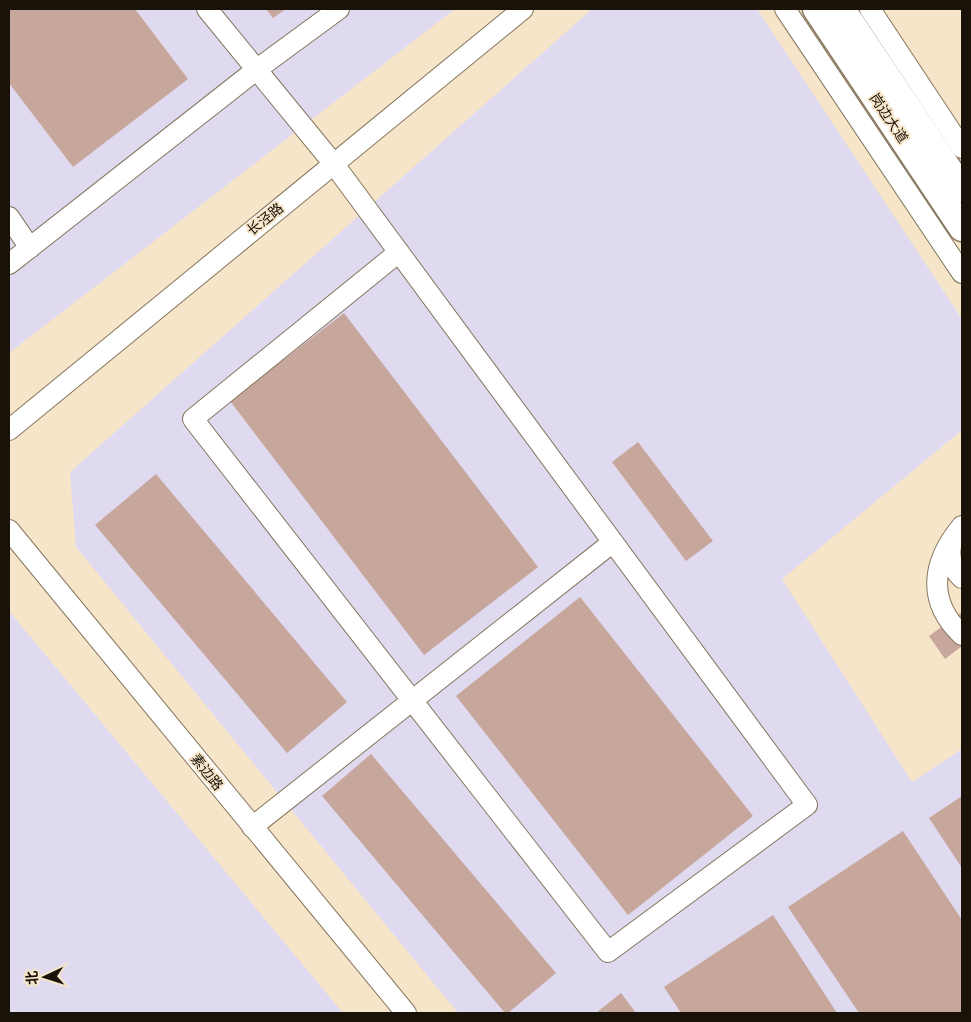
<svg xmlns="http://www.w3.org/2000/svg" width="971" height="1022" viewBox="0 0 971 1022" font-family="'Archivo Narrow','Noto Sans SC',sans-serif">
  <style>
    .industrial { fill: #dfdaf0 }
    .building { fill: #c7a69c }
    .lines { fill: none; stroke-linecap: round; stroke-linejoin: round }
    .minor-casing { stroke: #86765d; stroke-width: 22 }
    .major-casing { stroke: #86765d; stroke-width: 29 }
    .minor { stroke: #fff; stroke-width: 20 }
    .major { stroke: #fff; stroke-width: 26 }
    .labels { text-anchor: middle; dominant-baseline: central; stroke-width: 4; stroke-linejoin: round; paint-order: stroke }
    .street-label { font-size: 14px; fill: #181208; stroke: #f6e5c9 }
  </style>
  <rect width="100%" height="100%" fill="#f6e5c9"/>
  <path class="industrial" d="M9 9H455L9 353Z
    M592 9H757L962 319V430L782 579 912 782 962 749V1013H458L76 547 70 472Z
    M9 611 343 1013H9Z"/>
  <path class="building" d="M9 9H135L188 79 73 167 9 83Z
    M266 9H286L273 18Z
    M344 313 538 567 424 655 230 401Z
    M638 442 713 541 686 561 612 462Z
    M156 474 347 702 287 753 95 525Z
    M580 597 753 816 628 915 456 696Z
    M962 612V646L945 659 929 636Z
    M371 754 556 973 508 1013H505L322 796Z
    M962 796V868L929 818Z
    M903 831 962 920V1013H859L788 907Z
    M773 915 837 1013H681L664 987Z
    M621 993 636 1013H596Z"/>
  <g class="lines">
    <g class="minor-casing">
      <path id="minor" d="M207 9 333 163 807 805 608 952 193 419 399 252
        M785 9 962 273
        M870 9 962 148
        M9 217 30 248
        M9 264 256 70 339 9
        M9 430 523 9
        M962 526C932 562 926 601 962 635
        M9 530 406 1013
        M952 542C948 556 951 568 962 578
        M252 827 613 542"/>
    </g>
    <g class="major-casing">
      <path id="major" d="M816 9 962 228
        M842 9 962 189"/>
    </g>
    <use href="#minor" class="minor"/>
    <use href="#major" class="major"/>
  </g>
  <g class="labels">
    <g class="street-label">
      <text transform="translate(889 118) rotate(56)">岗边大道</text>
      <text transform="translate(265 219) rotate(-39)">长泾路</text>
      <text transform="translate(207 772) rotate(51)">素边路</text>
    </g>
  </g>
  <rect width="971" height="1022" fill="none" stroke="#181208" stroke-width="20"/>
  <g transform="translate(45 977) rotate(266)" stroke="#f6e5c9" stroke-width="4" paint-order="stroke">
  <path d="M0-4L9 19L0 12L-9 19Z" fill="#181208"/>
  <text y="-8" font-size="14" font-weight="bold" text-anchor="middle" fill="#181208">北</text>
  </g>
</svg>
